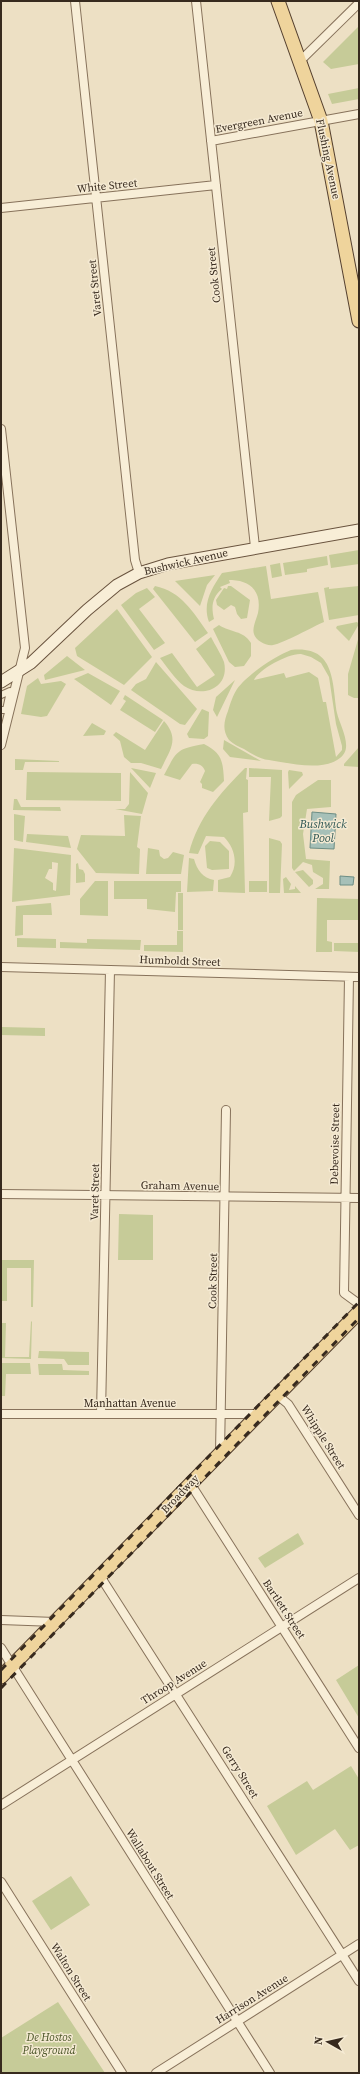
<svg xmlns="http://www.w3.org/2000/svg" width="360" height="2074" viewBox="0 0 360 2074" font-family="'Source Serif 4',serif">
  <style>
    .green { fill: #c6cb98; fill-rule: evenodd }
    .water { fill: #a6c0b8; stroke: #6d8e85 }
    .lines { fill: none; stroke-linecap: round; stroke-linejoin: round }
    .pedestrian-casing { stroke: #87725b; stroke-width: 8 }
    .minor-casing { stroke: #87725b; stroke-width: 10 }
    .secondary-casing { stroke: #69533e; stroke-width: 13 }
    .primary-casing { stroke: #55402f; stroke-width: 15 }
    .pedestrian { stroke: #f8eed7; stroke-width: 6 }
    .minor { stroke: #f8eed7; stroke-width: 8 }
    .secondary { stroke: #f8eed7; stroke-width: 11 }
    .primary { stroke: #efd49c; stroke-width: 13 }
    .rail { stroke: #372a1e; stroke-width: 3; stroke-dasharray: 7 7; stroke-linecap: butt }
    .labels { text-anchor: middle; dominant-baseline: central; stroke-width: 3; stroke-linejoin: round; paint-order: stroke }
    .street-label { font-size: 11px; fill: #372a1e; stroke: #f5ead3 }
    .park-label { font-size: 11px; font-style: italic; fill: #485325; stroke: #f5ead3 }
    .water-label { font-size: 12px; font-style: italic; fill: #2e5754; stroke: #f5ead3 }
  </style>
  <rect width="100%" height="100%" fill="#ede0c4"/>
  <path class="green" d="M359 26V64L331 69 323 62Z
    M359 88V99L332 104 328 94Z
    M359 550V564L331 568 329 555Z
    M327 556 328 565 307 569V572L285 575 283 563Z
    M280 563 282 576 272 578 270 565Z
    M266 566 271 599 318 592 324 622C312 627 284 643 273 645 270 646 264 644 261 642 248 634 255 624 258 613 262 592 251 581 232 580H229L230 583 220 587 222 589C212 597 211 607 214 619L209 622C202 603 212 588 222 573Z
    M215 575 207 585 200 606 175 581Z
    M155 586C181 591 194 613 208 633L195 642 153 589Z
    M228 586H231L250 600 247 618 241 619 237 614 235 607 231 605 224 610 217 605 216 600 224 588 227 589Z
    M359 586V615L329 620 324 588 329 587V589Z
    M147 588 155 597 139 609 165 643 154 650 121 605 136 593Z
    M117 609 152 657 124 685 77 656 75 648Z
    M357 622 359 624 349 641 336 628 337 626Z
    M219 625C231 633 243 630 251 643V656L244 666 235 667 229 662 213 629Z
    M359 636V698H354L348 695V674Z
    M211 637C215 645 221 654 224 662 230 687 203 699 184 686 175 679 167 667 160 658L172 653 197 687 215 675 196 649Z
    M291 650C336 645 332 683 337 713 340 726 354 748 340 758 322 772 290 763 269 760 260 759 252 754 244 749 239 747 233 744 229 740 222 730 224 721 228 711 230 704 233 695 237 689 247 675 275 656 291 650ZM301 654 311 657 321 663 329 677 336 724 342 746V750L336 757 326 702H323L318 678 309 672 286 678 284 673 254 680C259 669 289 653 301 654Z
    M67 656 85 670 45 680 44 675Z
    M156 662 197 709 185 725 180 724 131 690 136 684 146 679Z
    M88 673 120 691 111 705 74 679Z
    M38 678 41 684 61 681 66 684 47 716 41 717 21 714 27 686Z
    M235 680 217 717 213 710 216 697Z
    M125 695 163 720 155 732 120 710 126 701 123 699Z
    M202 709 209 712 208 736 204 739 189 738 187 734Z
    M164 721C180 739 170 750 161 769L141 763H131L124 757 120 741 113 735 116 732 145 750Z
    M92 723 106 731 104 735 83 736Z
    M224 740 261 761 230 757 223 749Z
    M204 744C222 753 223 761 224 781L213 792 202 788V784L200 782 205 771C203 765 198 763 192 764L180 780 164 775C177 751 176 749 204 744Z
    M359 747V767L344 766V764Z
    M15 759 59 761V762H25L23 770H15Z
    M131 768 156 773 150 788Z
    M245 768H247L246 779 248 780V812L243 813 245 893 218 892V880L230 877C239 863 234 847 224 837L206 836 198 854 189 853C198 818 220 793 245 768Z
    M249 768 282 770V816L280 818 269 821 271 777H249Z
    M289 770 302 772 303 775 289 789 288 772Z
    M27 772 121 773V801L26 800Z
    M130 772 148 793 142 814 115 809H125L129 804Z
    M318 780H331V807L307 809 303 834 306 859 330 861 329 889H315L323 884V878L313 872 312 865 303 862 294 871 292 868V802L296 795Z
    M14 799H17L21 807H60L61 811 13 810Z
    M14 814 25 816 23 842 14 840Z
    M124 815 141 816 137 847 140 849 139 874 96 873 77 849 81 835 125 836Z
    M27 834 68 836 71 848 26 842Z
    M269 838 280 841 282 844 280 893H269Z
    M210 841 220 842 229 851V869L212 870 207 868 205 846Z
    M14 848 71 855 70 895 12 902ZM52 862 58 863 56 891 53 890V883L45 878 49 869H52Z
    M148 848 159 850 160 856 164 859 168 858 173 852 184 855 181 874H146Z
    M189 858 194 859C197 870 203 878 214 880L213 891 187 892Z
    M78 863 79 869 83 870 85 874V882L76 883V864Z
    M303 870 313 880V884L309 887 295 872Z
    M286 877 291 884 289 890 295 889V886L301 893H284L283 879Z
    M95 881H108V916L80 915V899Z
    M181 881V892H176L175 912 147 909V899H114V881Z
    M249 881H267V892H249Z
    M178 893H183V930H178Z
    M317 898 359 899V920H327V941L332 942V952H316Z
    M51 903 52 915H23V935L15 936 16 906Z
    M177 931H183V952L144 951V945H177Z
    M17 938 56 939V948L17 947Z
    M87 939 141 940 140 950 60 948V942L87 943Z
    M334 943H359V952L334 951Z
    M2 1027 45 1028V1036L1 1035Z
    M119 1214 153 1215V1260H118Z
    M1 1260H34L33 1307H31V1268H7V1301H1Z
    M31 1321 32 1322 31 1359 1 1358V1323H6L5 1357H29Z
    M39 1351 89 1352V1365H68L64 1359 38 1358Z
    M1 1363H30L31 1374H6L5 1396H1Z
    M38 1364H62L63 1370 89 1371V1375H39Z
    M298 1533 304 1544 265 1568 258 1558Z
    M359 1665V1718L336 1680Z
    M351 1766 359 1779V1845L350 1850 335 1829 296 1855 267 1806 307 1781 313 1790Z
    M71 1876 90 1905 51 1930 32 1901Z
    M58 2002 105 2073H1V2038Z"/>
  <path class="water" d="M312 812 336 814 334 849 310 848Z
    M340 876 354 877 353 885H340Z"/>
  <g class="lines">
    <g class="pedestrian-casing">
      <path id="pedestrian" d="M1 695 10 691 6 710H1"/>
    </g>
    <g class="minor-casing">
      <path id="minor" d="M75 1 135 560 139 573
        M196 1 255 547
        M299 62 359 3
        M211 141 359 114
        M1 208 216 185
        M1 429 25 648 1 745
        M1 967 359 977
        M349 977 344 1293 359 1304
        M1 1194 359 1198
        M277 1395 288 1404 359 1515
        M1 1414H258
        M101 1414 110 970
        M220 1453 226 1110
        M190 1483 359 1748
        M100 1576 359 1981
        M1 1620 55 1622
        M1 1648 270 2073
        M1 1805 359 1578
        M1 1882 122 2073
        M156 2073 359 1944"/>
    </g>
    <g class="secondary-casing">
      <path id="secondary" d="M1 682 31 663 87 610 117 585 139 573 168 564 359 530"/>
    </g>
    <g class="primary-casing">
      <path id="primary" d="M278 1 321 121 359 321
        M1 1677 359 1312"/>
    </g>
    <use href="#pedestrian" class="pedestrian"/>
    <use href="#minor" class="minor"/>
    <use href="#secondary" class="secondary"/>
    <use href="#primary" class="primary"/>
    <path class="rail" d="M1 1670 359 1302
      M1 1688 359 1318"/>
  </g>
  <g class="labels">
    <g class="street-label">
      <text transform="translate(259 121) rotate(-11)">Evergreen Avenue</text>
      <text transform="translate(328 159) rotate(78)">Flushing Avenue</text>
      <text transform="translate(107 186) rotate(-6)">White Street</text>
      <text transform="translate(214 275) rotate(-96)">Cook Street</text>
      <text transform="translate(95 288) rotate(-96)">Varet Street</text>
      <text transform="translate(186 562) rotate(-13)">Bushwick Avenue</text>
      <text transform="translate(180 961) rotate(2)">Humboldt Street</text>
      <text transform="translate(335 1144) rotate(-89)">Debevoise Street</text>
      <text transform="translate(180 1186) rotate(1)">Graham Avenue</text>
      <text transform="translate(95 1192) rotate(-89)">Varet Street</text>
      <text transform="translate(213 1281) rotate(-89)">Cook Street</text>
      <text x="130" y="1403">Manhattan Avenue</text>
      <text transform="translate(323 1437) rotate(58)">Whipple Street</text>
      <text transform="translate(180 1494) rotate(-46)">Broadway</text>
      <text transform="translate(284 1609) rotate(57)">Bartlett Street</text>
      <text transform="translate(174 1682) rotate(-32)">Throop Avenue</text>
      <text transform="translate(240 1772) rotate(58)">Gerry Street</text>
      <text transform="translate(150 1864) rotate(58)">Wallabout Street</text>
      <text transform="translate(71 1972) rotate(58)">Walton Street</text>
      <text transform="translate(252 1999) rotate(-32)">Harrison Avenue</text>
    </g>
    <g class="park-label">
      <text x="49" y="2037">De Hostos<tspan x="49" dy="13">Playground</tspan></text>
    </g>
    <g class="water-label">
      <text x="323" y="824">Bushwick<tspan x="323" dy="14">Pool</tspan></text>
    </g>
  </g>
  <rect width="360" height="2074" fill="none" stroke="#372a1e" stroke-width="4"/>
  <g transform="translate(328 2042) rotate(278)" stroke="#f5ead3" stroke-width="3" paint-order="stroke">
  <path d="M0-3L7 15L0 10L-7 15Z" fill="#372a1e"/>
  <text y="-6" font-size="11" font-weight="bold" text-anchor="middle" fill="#372a1e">N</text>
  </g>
</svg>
